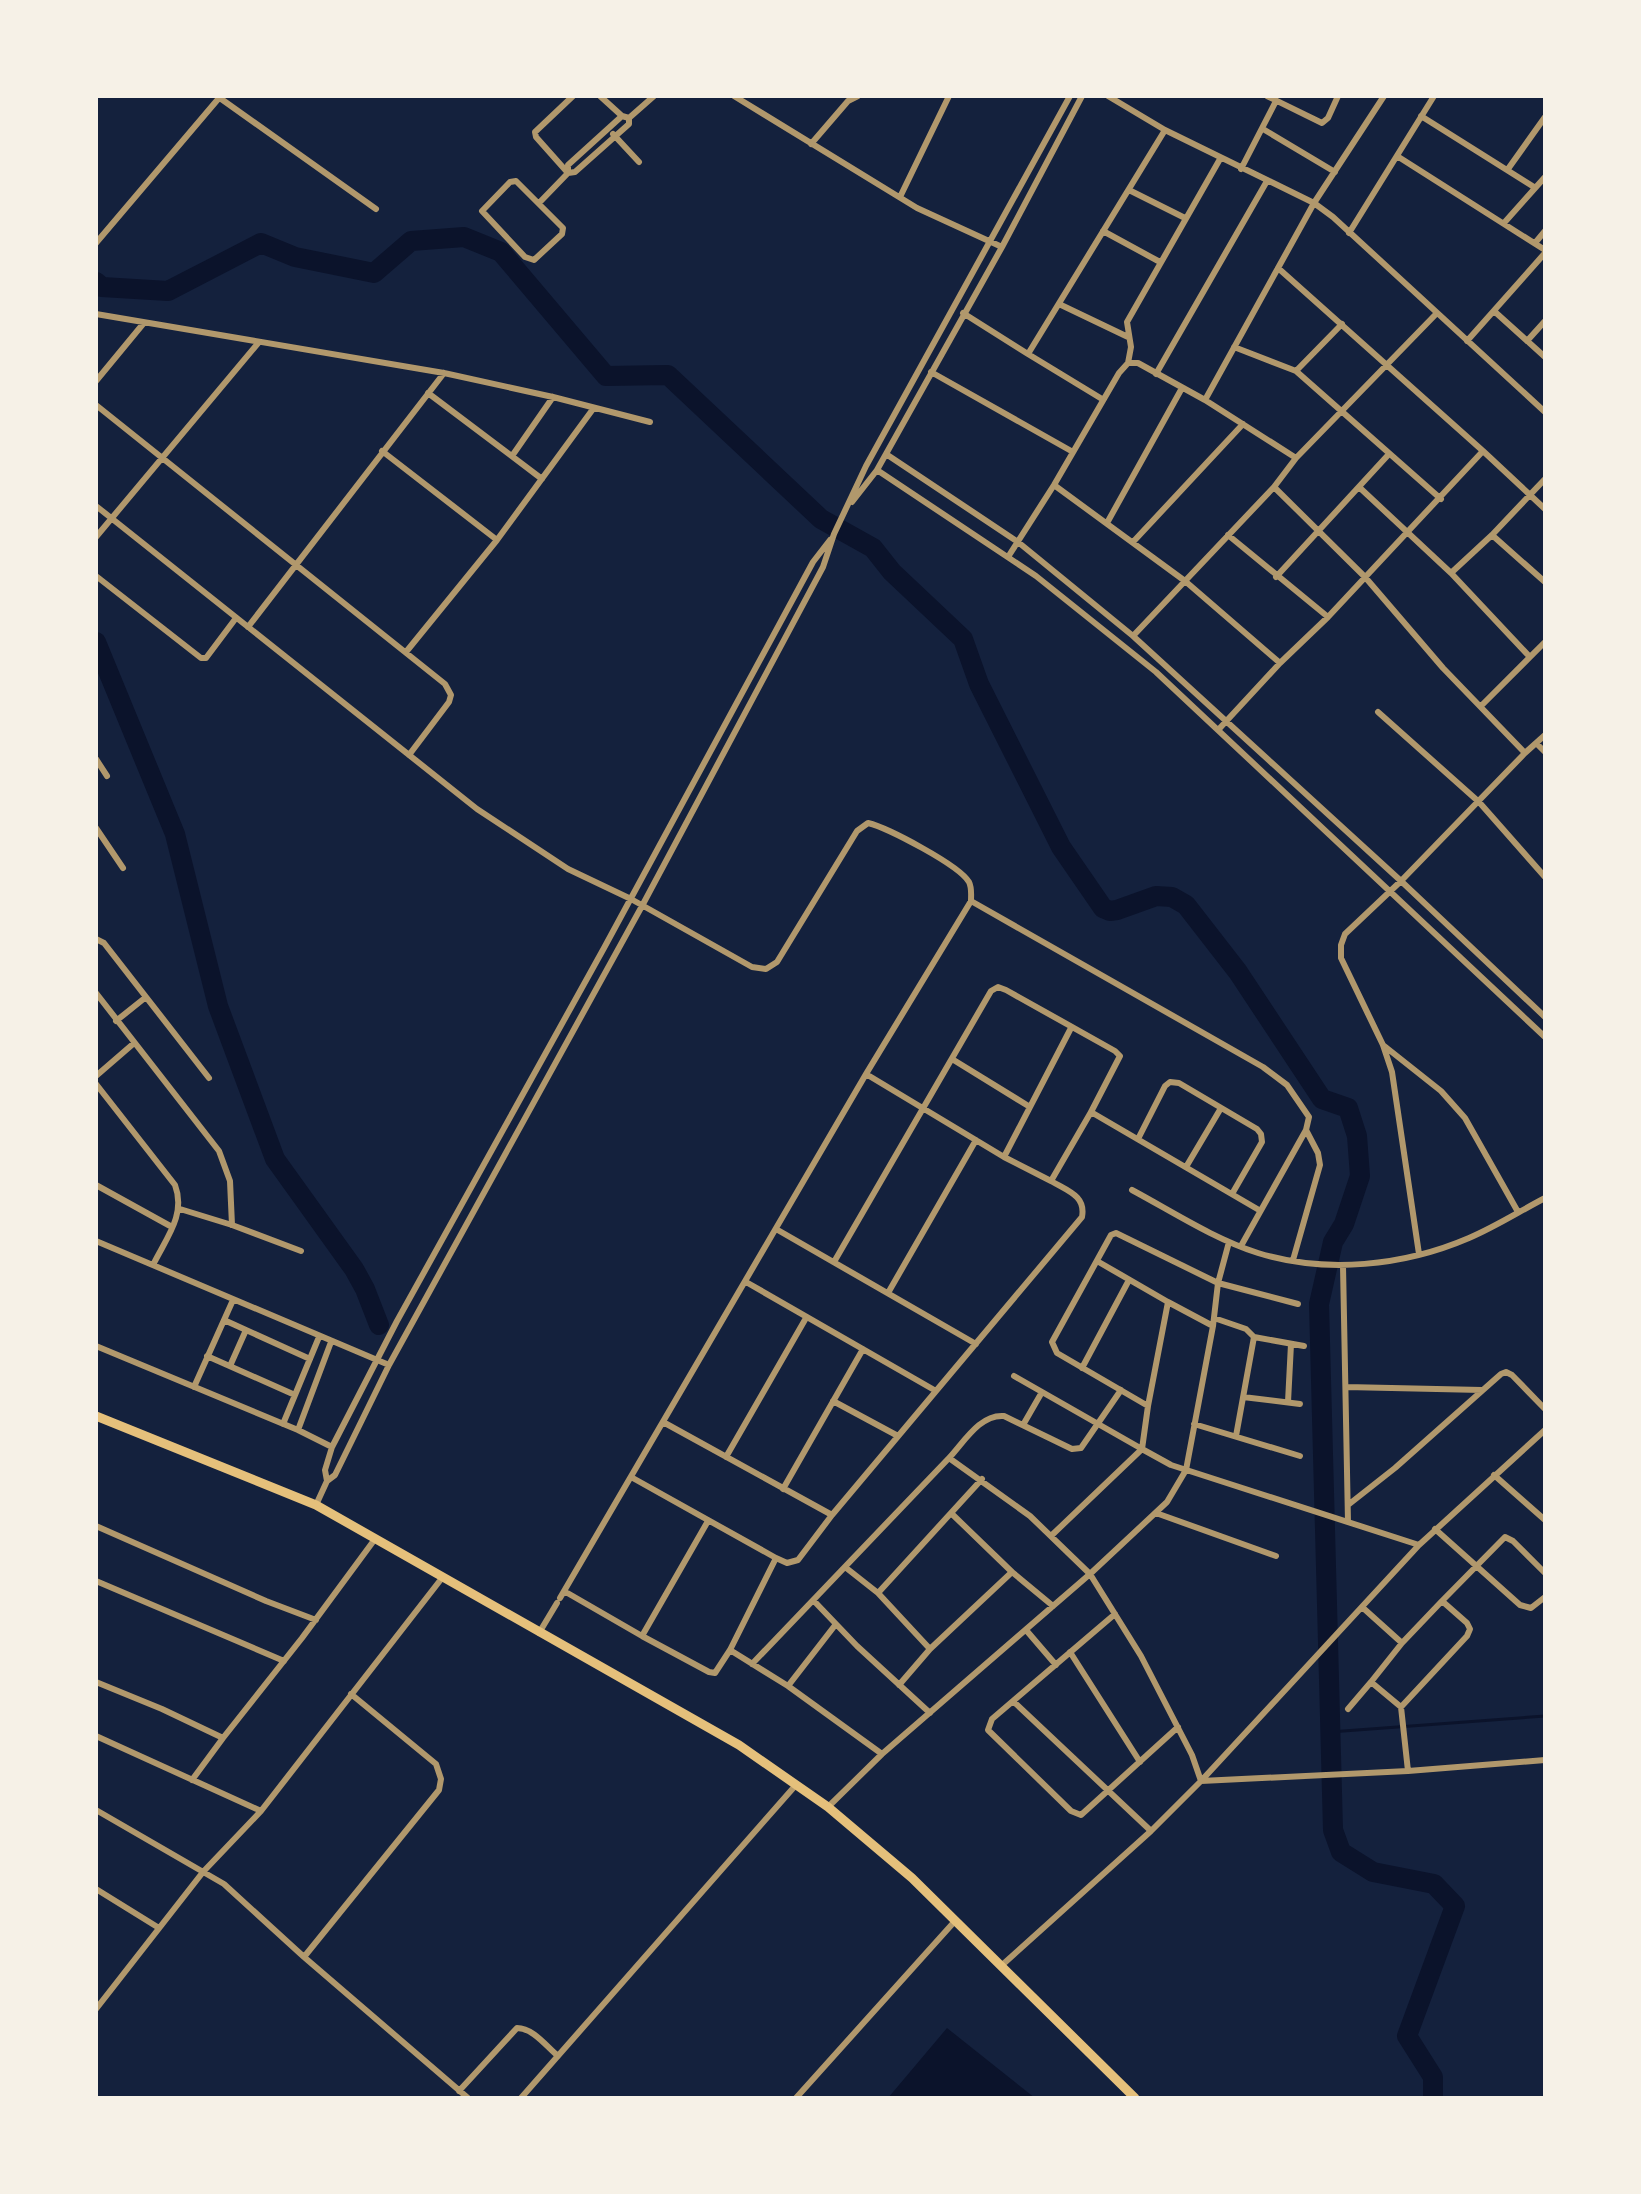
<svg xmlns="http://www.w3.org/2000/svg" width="1641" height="2194" viewBox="0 0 1641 2194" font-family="'DejaVu Sans',sans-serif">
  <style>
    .water { fill: #0b132b }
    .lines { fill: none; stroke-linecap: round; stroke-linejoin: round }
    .stream { stroke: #0b132b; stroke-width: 3 }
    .river { stroke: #0b132b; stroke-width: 20 }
    .minor { stroke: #b1986c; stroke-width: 6 }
    .secondary { stroke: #e5c07b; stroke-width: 9 }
  </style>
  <rect width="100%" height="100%" fill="#14213d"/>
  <path class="water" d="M947 2028 1035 2098H888Z"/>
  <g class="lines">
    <path class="stream" d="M1330 1732 1545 1716"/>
    <path class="river" d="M96 282 102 287 168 291 261 243 295 257 374 273 411 241 464 237 501 252 606 376 668 375 821 519 873 548 892 572 963 639 979 684 1061 847 1103 908 1110 911 1117 910 1156 896 1172 897 1186 905 1238 972 1322 1099 1348 1108 1357 1136 1360 1176 1344 1224 1333 1242 1319 1304 1333 1830 1341 1852 1373 1872 1434 1884 1455 1906 1407 2036 1433 2077V2098
      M96 642 175 834 218 1006 275 1159 354 1269 365 1289 379 1325"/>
    <path class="minor" d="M217 96 376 209
      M600 96 622 116
      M734 96 917 208 1002 247
      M1108 96 1165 130 1314 203 1333 217 1545 412
      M1267 96 1322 123 1328 118 1338 96
      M1421 116 1534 187
      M629 118 622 116 568 165V173L575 172 629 124V118L654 96
      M1263 129 1335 172
      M613 134 639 162
      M811 144 848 101 858 96
      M1397 156 1545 250
      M1241 169 1276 101
      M1508 169 1545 117
      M516 181 563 228 562 234 534 260 525 257 482 211 510 182Z
      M1129 190 1185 218
      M900 197 949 96
      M539 203 568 173 536 137 535 132 573 96
      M1504 223 1545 177
      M1103 231 1160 262
      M1349 233 1434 96
      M96 243 219 98
      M1535 243 1545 231
      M1278 268 1483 451 1545 509
      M1059 304 1128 337
      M1494 311 1545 357
      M963 313 1028 354
      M96 314 444 373 553 397 650 422
      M1467 341 1545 253
      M1527 341 1545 321
      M1234 347 1296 371 1441 499
      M1128 363 1131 347 1127 322 1220 159
      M1296 371 1342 324
      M931 372 1073 452
      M1156 374 1267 181
      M96 381 143 324
      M428 393 542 479
      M1102 399 1028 354 1165 130
      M1205 400 1314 203 1384 96
      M96 405 445 684 451 695 449 702 409 755
      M382 451 497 540
      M886 454 1018 542 1133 636 1401 881 1545 1017
      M512 456 553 397
      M1296 458 1437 313
      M877 470 1036 576 1156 672 1545 1037
      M1054 485 1185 581 1280 663
      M1359 487 1451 573 1529 656
      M852 502 877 470 1002 247 1082 96
      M96 506 477 809 568 869 631 899 752 967 766 969 777 962 857 831 868 823C888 828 959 865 969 882 972 888 971 894 971 901
      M1107 523 1182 388
      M1228 535 1328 617
      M1492 535 1545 582
      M96 537 259 342
      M1133 542 1243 424
      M1008 557 1054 485 1119 373 1128 363H1138L1205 400 1296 458 1274 487 1365 577 1443 668 1525 753
      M1451 573 1492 535 1545 479
      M96 576 201 658H206L236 618
      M1276 577 1389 454
      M248 627 444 373
      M1133 636 1274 487
      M406 652 497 540 593 409
      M1481 706 1545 642
      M1378 712 1479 802 1545 877
      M1219 729 1280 663 1328 617 1483 451
      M1537 744 1545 752
      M96 759 107 776
      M96 828 123 868
      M96 939 104 943 209 1078
      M96 993 219 1151 230 1181 232 1225
      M116 1021 146 997
      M1383 1045 1441 1091 1465 1118 1518 1212
      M952 1059 1030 1107
      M866 1074 1004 1157 1051 1181
      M96 1076 133 1044
      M96 1084 175 1185C186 1214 167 1237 154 1263
      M1138 1139 1165 1086 1170 1082 1179 1083 1257 1129 1261 1134 1262 1142 1232 1194
      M1004 1157 1071 1028
      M1186 1167 1221 1108
      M96 1185 172 1227
      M1132 1190C1173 1212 1214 1239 1258 1253 1326 1274 1404 1266 1469 1238 1495 1227 1520 1211 1545 1198
      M180 1209 232 1225 301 1251
      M776 1229 976 1344
      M96 1241 389 1365
      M1419 1254 1392 1072 1383 1045 1341 958V945L1345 934 1401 881 1525 753 1545 735
      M1293 1260 1320 1165 1318 1153 1306 1130
      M1097 1261 1168 1302
      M834 1262 991 991 998 987 1006 990 1115 1051 1120 1056 1091 1112
      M1343 1266 1348 1522
      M746 1282 936 1391
      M888 1293 976 1140
      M1298 1304 1218 1283 1116 1233 1111 1235 1052 1342 1057 1353 1148 1406 1142 1449 1171 1465 1419 1545
      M1214 1318 1246 1329 1254 1337 1236 1436
      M224 1320 310 1359
      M1254 1337 1304 1346
      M96 1346 298 1430 332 1447
      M207 1356 295 1395
      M230 1366 246 1330
      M1082 1368 1129 1280
      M1014 1376 1142 1449 1052 1535
      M194 1387 233 1300
      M1346 1387 1482 1390
      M1121 1390 1081 1448 1072 1449 1004 1416C980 1414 964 1442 949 1458L1030 1516 1090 1574 1141 1656 1192 1755 1201 1781 1408 1771 1545 1760
      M1243 1397 1300 1404
      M833 1401 898 1436
      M1288 1402 1291 1344
      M1148 1406 1168 1302 1213 1326
      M663 1422 832 1515
      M283 1424 319 1337
      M1194 1424 1300 1456
      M1023 1425 1042 1392
      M298 1430 331 1342
      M726 1457 806 1318
      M1494 1475 1545 1520
      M631 1477 776 1558 787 1563 798 1560 832 1515 1082 1217C1086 1196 1068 1191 1051 1181L1091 1112 1259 1210
      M327 1481 325 1470 332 1447 397 1321 604 948 813 562 830 540
      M783 1489 863 1349
      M316 1505 327 1481 335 1475 389 1365 642 906 823 567 834 534 866 466 1070 96
      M1348 1505 1395 1468 1501 1374 1506 1372 1512 1375 1545 1409
      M1156 1513 1276 1556
      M708 1521 642 1636 709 1672 715 1673 730 1650 776 1558
      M96 1526 266 1601 316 1620
      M1435 1529 1520 1605 1531 1608 1545 1597
      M845 1567 878 1593 930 1649
      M1012 1572 1053 1606
      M96 1581 284 1661
      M564 1591 642 1636
      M878 1593 982 1479
      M560 1598 866 1074 971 901 1263 1067 1287 1085 1309 1117 1306 1130 1241 1246
      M814 1601 857 1646 930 1713
      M1442 1601 1505 1537 1513 1541 1545 1573
      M1362 1607 1402 1643 1442 1601 1467 1623 1470 1629 1467 1636 1401 1707 1371 1682 1402 1643
      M1115 1614 992 1719 988 1730 1071 1811 1081 1815 1178 1727
      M1026 1630 1056 1665
      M539 1633 557 1603
      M730 1650 788 1686 882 1754
      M1070 1652 1140 1762
      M752 1664 949 1458
      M96 1682 162 1709 223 1738 302 1638 375 1539
      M899 1685 930 1649 1012 1572 952 1514
      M788 1686 836 1624
      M1013 1701 1151 1831
      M1401 1707 1408 1771
      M1348 1709 1371 1682
      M96 1736 261 1811
      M192 1780 223 1738
      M828 1807 882 1754 1090 1574 1167 1502 1186 1470 1213 1326 1218 1283 1229 1242
      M96 1810 224 1884 304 1957 468 2098
      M96 1889 159 1928
      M304 1957 439 1790 441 1779 436 1764 351 1694
      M1001 1966 1151 1831 1201 1781 1419 1545 1545 1430
      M96 2009 203 1872 261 1811 442 1578
      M459 2091 517 2028C533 2028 546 2046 558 2056
      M521 2098 795 1786
      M796 2098 955 1921"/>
    <path class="secondary" d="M96 1416 316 1505 739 1745 828 1807 912 1878 1135 2098"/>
  </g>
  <rect width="1641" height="2194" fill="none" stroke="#f6f1e7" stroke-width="196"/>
</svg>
